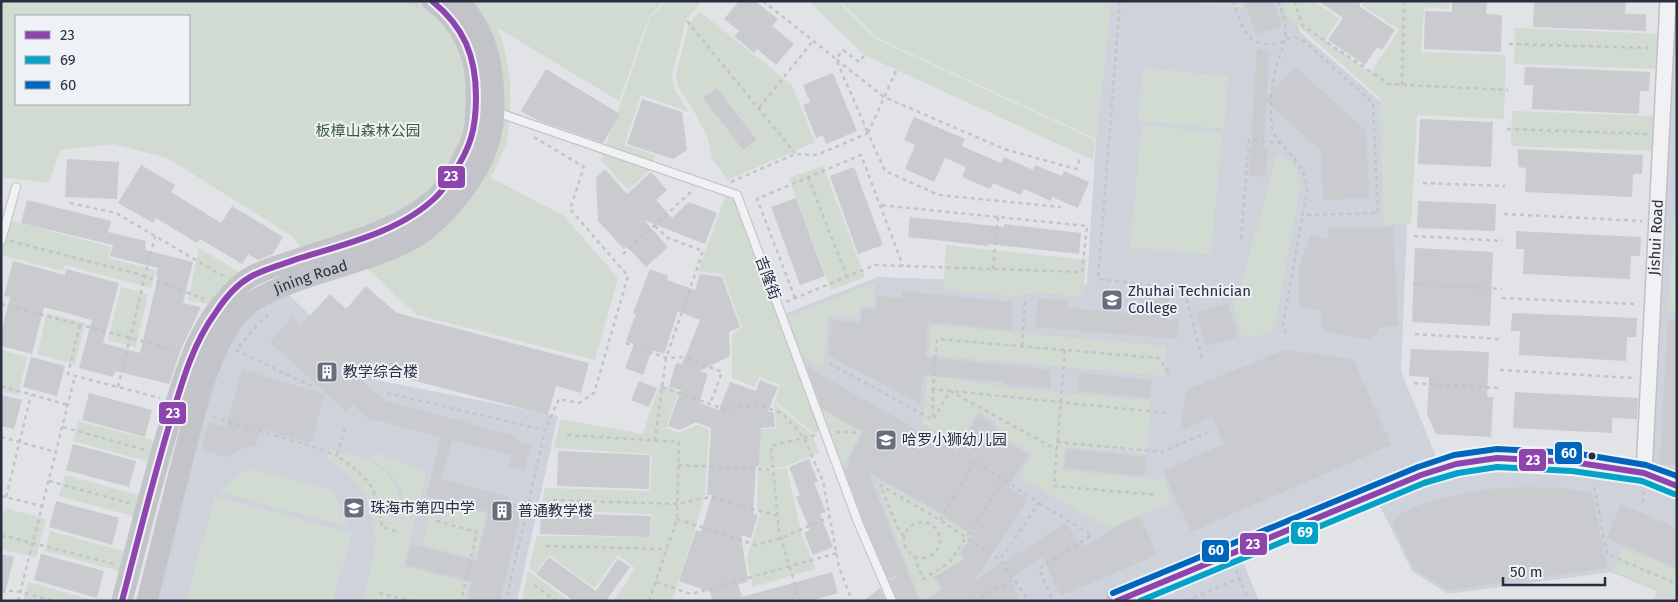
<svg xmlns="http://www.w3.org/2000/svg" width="1678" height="602" viewBox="0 0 1678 602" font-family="'Fira Sans','Noto Sans SC',sans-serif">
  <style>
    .built { fill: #ced2da }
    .green { fill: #d1dbd1; fill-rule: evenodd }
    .building { fill: #c9cbcf }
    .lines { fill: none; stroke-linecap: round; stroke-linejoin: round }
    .service-casing { stroke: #bfc1c5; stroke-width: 10 }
    .minor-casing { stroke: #bfc1c5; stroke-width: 18 }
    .path { stroke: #c3c4ca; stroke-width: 2.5; stroke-dasharray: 4 4; stroke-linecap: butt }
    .service { stroke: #f1f1f3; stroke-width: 8 }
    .minor { stroke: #f1f1f3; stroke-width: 15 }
    .secondary { stroke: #c2c4c9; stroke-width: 21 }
    .bus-1-casing { stroke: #eef1f6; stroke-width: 10 }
    .bus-2-casing { stroke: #eef1f6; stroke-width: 10 }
    .bus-3-casing { stroke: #eef1f6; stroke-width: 10 }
    .bus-1 { stroke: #8e44ad; stroke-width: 6 }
    .bus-2 { stroke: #02a3c7; stroke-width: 6 }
    .bus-3 { stroke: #0065bd; stroke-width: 6 }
    .bus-dot { fill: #272f41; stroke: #eef1f6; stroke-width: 2 }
    .labels { text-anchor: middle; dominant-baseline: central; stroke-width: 4; stroke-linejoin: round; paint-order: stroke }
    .park-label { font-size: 15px; fill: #3a5e33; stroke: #eef1f6 }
    .street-label { font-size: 15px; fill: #272f41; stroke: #eef1f6 }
    .poi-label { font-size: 15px; fill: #272f41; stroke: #eef1f6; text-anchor: start }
    .line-badge { stroke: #eef1f6; stroke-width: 2 }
    .badge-label { font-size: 14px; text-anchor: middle; font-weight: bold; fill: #fff }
  </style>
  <rect width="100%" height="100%" fill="#e1e3e7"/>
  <path class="built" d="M1111 1H1288L1300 32 1411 128 1401 371 1441 469 1456 464 1644 474 1668 1H1677V599L1611 572 1448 594 1412 571 1374 494 1238 550 1259 601H892L782 315 878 277 1087 285 1096 139Z
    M289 295 376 380 558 416 517 601H147L199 398 237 317Z"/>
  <path class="green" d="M1 1H664L649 17 619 101 498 28 505 51 510 80V112L507 142 491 178 563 215 618 278 595 360 417 315 358 260 321 272 292 236 167 158 114 144 60 150 49 183 1 177ZM16 16H189V104H16Z
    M666 1H702L686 20 672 74 675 91 689 112 641 95 624 145 655 155 651 169 628 190 601 160 650 18Z
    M809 1H838L876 39 1095 140 1093 160 864 55Z
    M840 1H1111L1096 139 877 38Z
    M1163 1H1240L1243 8Z
    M1282 1H1314L1339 18 1325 40 1370 73 1399 30 1362 5 1365 1H1449V9L1424 7 1421 52 1506 55 1504 119 1417 115 1411 225 1383 223 1380 98 1287 16Z
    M700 12 792 85 815 142 728 180 712 159 708 138 690 104 678 88 676 74 689 23Z
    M1515 28 1661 34 1660 69 1514 64Z
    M1143 68 1228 76 1224 129 1138 121Z
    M1512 111 1658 116 1657 151 1511 146Z
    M1142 125 1222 133 1211 255 1130 247Z
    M1277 153C1293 159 1300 171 1300 188L1276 322 1272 332 1257 336H1242L1232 301 1239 294 1243 280Z
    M823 166 865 277 831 290 789 178Z
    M726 195 735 198 822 430 813 433 775 401 780 385 759 377 755 387 732 378V334L742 328 723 274 698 271Z
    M1676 198H1677V311L1668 310Z
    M9 220 111 247 108 258 156 270 151 288 65 265 63 271 1 255Z
    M946 245 1086 260 1083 297 1037 293 1015 296 943 290Z
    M199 248 244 275 216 306 188 300Z
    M876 282 873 308 860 306 859 318 829 315 823 368 800 355 787 317Z
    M121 287 148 294 136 347 108 340Z
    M47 313 85 323 75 364 37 354Z
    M931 325 1166 346 1164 376 929 355Z
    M1 350 27 357 18 395 1 391Z
    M927 375 1005 387 1151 401 1147 454 1065 447 1063 471 1164 480 1172 502 1109 528 1019 477 1032 454 1005 438 993 420 978 411 959 444 923 424Z
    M660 385 679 392 666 428 679 433 698 425 709 429 705 494 696 527 672 601H614L635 568 618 555 595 588 549 555 536 572 529 568 537 536 651 537 652 514 541 510 545 488 650 491 652 454 554 448 560 419 643 434 650 410Z
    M774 402 812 435 819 453 784 467 759 469 761 440 738 439V432L777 428Z
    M818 407 862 432 841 469Z
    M78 421 155 441 150 462 73 441Z
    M329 450C355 456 378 459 394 483 398 489 399 499 401 506 408 485 384 467 369 457L375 453 427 471 403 566 469 583 465 601H362C369 575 382 545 371 519L396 526V525L371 518C370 513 370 507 368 502 361 484 343 468 327 459Z
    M248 468 333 490 348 527 219 492Z
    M787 468 801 532 816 569 752 587 747 558 760 514 757 509 758 471Z
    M65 475 142 496 136 517 59 496Z
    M879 480 928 507 997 553 921 601 876 485Z
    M215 496 352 533 333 601H186Z
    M433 500 487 513 476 559 422 545Z
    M5 508 46 519 36 558 1 549V523Z
    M50 531 127 552 122 572 45 551Z
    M1623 548 1677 570V601H1653L1657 589 1613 571Z
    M528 571 570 601H522Z
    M28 582 96 601H23Z"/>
  <path class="building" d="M739 1H755L778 19 772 26 794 44 776 65 757 49 754 53 734 36 739 31 724 19Z
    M1244 1H1273L1282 25 1256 34Z
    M1318 1H1362L1359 6 1395 30 1382 50 1377 47 1365 65 1328 40 1343 18Z
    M1452 1H1487L1486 14 1502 15 1501 52 1424 49 1425 11 1452 12Z
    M1534 1H1626L1625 14H1646V31L1533 27Z
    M1257 49 1269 50 1267 97 1295 66 1366 131 1369 198 1323 200 1321 151 1266 101 1264 147H1268L1265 177 1249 175Z
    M1525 67 1650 72 1649 91H1640L1639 114 1532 109 1533 85H1524Z
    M546 69 620 114 603 143 537 120 521 111Z
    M833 73 857 131 826 144 823 135 816 138 803 105 810 102 803 85Z
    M717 88 757 140 743 150 703 98Z
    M642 99 682 112 687 150 673 159 627 144Z
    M914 117 965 139 962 146 1001 163 1004 157 1033 170 1035 165 1062 176 1064 171 1089 182 1078 208 1052 197 1051 201 1024 189 1021 195 993 183 990 189 962 177 966 167 945 158 934 182 905 169 915 145 904 140Z
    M1420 119 1493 122 1491 167 1418 164Z
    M1518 149 1643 155 1642 174H1633L1632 197 1525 192 1526 168 1518 167Z
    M67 159 119 162 117 199 65 197Z
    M141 165 175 185 171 192 221 223 232 206 283 237 273 254 258 260 248 254 242 264 200 239 197 243 156 218 153 223 118 203Z
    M854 167 883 245 858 254 830 176Z
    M605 169 627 194 651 172 667 190 656 200 672 218 689 202 717 213 705 244 644 220 668 247 646 267 627 247 624 249 598 221 596 178Z
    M796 198 825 276 800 285 771 207Z
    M27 200 111 221 108 232 146 241 145 250 193 262 183 303 201 307 181 349 169 384 115 371 113 377 79 368 92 320 44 307 32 354 1 346V333L10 297 4 296 13 261 65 275 66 269 119 283 103 343 140 353 158 277 156 276 158 268 110 256 113 245 21 223Z
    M1418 201 1496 204 1495 231 1417 228Z
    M910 217 1004 227V224L1081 233 1079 254 988 244V246L908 237Z
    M1393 227 1398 326 1379 327 1375 336 1370 340 1322 330V310L1299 308V266L1311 235 1327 239 1329 228Z
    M1516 231 1641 237 1640 256H1631L1630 279 1523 274 1524 249H1516Z
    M1415 248 1493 252 1490 326 1412 322Z
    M650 269 668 276 667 280 695 290 700 274 722 277 740 327 729 332 730 356 700 371 708 374 699 403 719 410 730 382 756 391 760 380 778 387 768 411 774 413 775 427 761 428 759 466H756L753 513 758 515 751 538 741 535 748 581 738 585 742 597 832 572 838 593 810 601H802L801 598 790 601H713L710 592 679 581 696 530 701 532 712 495H707L711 428 696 422 680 430 668 426 681 390 669 387 676 363 682 364 700 320 678 311 664 354 652 350 643 375 625 368 634 344 626 341 636 314 633 313Z
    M366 286 397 313 589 363 581 393 556 386 548 415 341 362 385 401 517 436 516 441 531 445 524 471 509 467 512 455 452 440 441 479 509 497 508 502 522 506 516 533H514L516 534 500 601H468L472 581 406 565 411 544 477 561 488 512 426 496 441 437 368 418 353 405 347 412 270 342 292 317 301 325 330 294 346 309Z
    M902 291 1013 302 1011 330 928 322 925 357 1051 370 1050 388 1005 384V382L923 375 920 404 828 355 832 320 861 323 862 309 876 310 877 296 902 298Z
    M1158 291 1170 292 1168 319H1179L1177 339 1035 327 1038 298 1067 301 1066 308 1138 314 1139 298 1157 299Z
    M1228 303 1238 337 1206 346 1196 312Z
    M1512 313 1637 318 1636 337H1627L1626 361 1519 355 1520 331H1511Z
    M1668 319 1677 320V465L1660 464Z
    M1411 349 1489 352 1487 397H1493L1491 437 1436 434 1427 414 1429 377 1409 376Z
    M1285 350 1353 359 1391 445 1191 532 1163 471 1224 444 1212 417 1180 431 1186 390Z
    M31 357 65 366 57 396 23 387Z
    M807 367 956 452 978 415 991 423 1003 440 1028 455 1008 487 1027 500 974 581 1066 523 1082 548 1123 523 1140 516 1157 555 1060 596 1043 557 1010 578 1020 601H924L942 590 934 577 965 558 959 554 972 535 945 516V515L868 472 919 601H898L890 582 899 575 888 578 866 527 845 471 851 462 848 460 863 432 822 409Z
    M242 370 325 394 311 443 261 429 256 445 238 450 226 457 201 450 209 422 226 427Z
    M1079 373 1152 380 1150 398 1078 391Z
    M639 381 657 388 649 407 631 400Z
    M1515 392 1638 398 1637 419 1612 418V433L1513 428Z
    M89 393 152 410 145 437 82 420Z
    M1 395 22 400 14 429 1 426Z
    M73 444 136 461 129 487 66 470Z
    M1066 449 1146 457 1144 476 1064 468Z
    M558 451 650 455 649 489 557 486Z
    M809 459 818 482 814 483 826 512 820 514 833 547 813 555 804 533 810 530 796 497 800 495 789 467Z
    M1525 487 1565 488 1592 493 1607 568 1448 590 1413 568 1392 522 1401 513 1420 505 1452 496 1490 489Z
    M56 501 119 518 112 545 49 527Z
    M1621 504 1677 528V568L1607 538Z
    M541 513 651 516 650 537 540 534Z
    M1 554 14 557 5 593H1Z
    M41 554 104 571 97 598 34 580Z
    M549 557 596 591 618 559 630 567 607 599 610 601H574L536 574Z
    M880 588 886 601H863Z"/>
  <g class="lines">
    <g class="service-casing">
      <path id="service" d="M496 112 737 195 858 522 892 601
        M1 241 16 187"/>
    </g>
    <g class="minor-casing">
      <g id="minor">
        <path id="s1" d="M1644 473 1668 1"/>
      </g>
    </g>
    <path class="path" d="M409 1 417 6
      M763 1 836 59 868 133
      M1120 1 1098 279 1184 289 1202 358
      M1233 1C1242 25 1244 47 1276 44 1282 43 1287 38 1294 37L1304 41 1373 103 1378 213 1302 215
      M1278 1C1280 8 1284 16 1285 23 1288 39 1280 53 1276 68 1272 84 1270 105 1271 121 1273 149 1306 155 1307 191L1283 325 1286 334
      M1294 1 1303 26 1389 84 1508 90
      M687 21 795 153
      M1509 44 1651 48
      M864 56 859 62 843 50 836 59 884 97 1004 149 1076 169 1081 156
      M1402 85 1404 1
      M759 108 813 41
      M1507 129 1648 134
      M868 133 896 71
      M534 137 584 167 570 209 628 276 594 393 579 403 559 399 545 430
      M808 177 847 277
      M731 182 795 154 817 155 868 133 885 171 939 195 1061 207
      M1423 183 1505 186
      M70 203 116 213 223 276
      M1504 214 1642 221
      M655 226 668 238 703 251 666 358 655 441
      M1414 236 1503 241
      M1241 239 1249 140 1281 143
      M10 241 138 274 204 299
      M623 254 693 190
      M993 269 998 217
      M1413 284 1502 289
      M795 298 757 199 861 155 903 266
      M1502 298 1635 304
      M786 302 875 265 1082 272 1087 226 879 205
      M1 304 176 350
      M80 325 68 374 160 398
      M1415 334 1500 339
      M626 343 666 358 684 357 722 372 710 404
      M1022 346 1025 300
      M239 347 257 325 272 311
      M236 350 313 387
      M1065 350 1054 486 1157 495
      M829 363 933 420 950 391 1057 450
      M1500 370 1634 378
      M1414 383 1499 388
      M1 386 68 405
      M118 387 155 236
      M662 387 724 409 760 405 783 414 804 438 823 481 839 567 851 598
      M933 389V420
      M387 393 545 430 506 601
      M1166 413 933 389 937 339 1158 358 1170 374
      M213 417 318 448 337 456
      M63 427 145 450
      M345 428 337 456C369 478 378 488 382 527L396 531
      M836 432 859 433
      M567 435 679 442 677 519 649 601
      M1 437 56 452
      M1057 442 1162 452 1213 430
      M678 465 773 470
      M49 481 129 503
      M1594 487 1607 554 1677 584
      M1 496 42 506
      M6 497 31 395
      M553 500 677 504 710 497 778 516
      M1039 503 1092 535 1039 569 1053 601
      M1643 503 1644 490
      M677 519 756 545 781 538 830 517
      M940 520 975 461 1039 503 1000 560
      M436 521 477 532 461 601
      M904 540a18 18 0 1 1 36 0a18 18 0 1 1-36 0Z
      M904 536 899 531 880 485 940 520 1000 560 1029 601
      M1 537 5 536 114 564
      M546 546 667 549
      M914 556 923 579 949 563 1004 480
      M1236 570 1249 601
      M656 582 691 594 837 553
      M534 585 556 601
      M1 590 21 592 54 601
      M379 593 411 601
      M18 601 75 376
      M800 601 779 532 771 446 815 435
      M974 601 1014 579
      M1186 601 1240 578"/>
    <use href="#service" class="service"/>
    <use href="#minor" class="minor"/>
    <g class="secondary">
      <path d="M122 601C138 539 153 477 172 416 184 376 197 330 226 299 231 293 239 285 246 280 257 271 289 262 304 257 349 242 399 230 435 198 444 190 451 177 458 167 463 157 470 146 473 135 476 123 476 109 476 96 478 58 463 23 432 1"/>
      <path id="s2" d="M147 601C159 554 170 508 182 462 194 416 207 355 236 317 248 301 265 294 284 286 325 269 371 261 411 240 434 227 451 208 466 187 486 159 495 134 494 100 493 62 486 30 459 1"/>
      <path d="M1116 601 1421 475 1456 464 1497 458 1573 462 1644 473 1677 486"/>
    </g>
    <g class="bus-1-casing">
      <path id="bus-1" d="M122 601C138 540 153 479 171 419 182 382 193 343 216 312 225 298 237 284 252 276 267 268 284 264 300 258 346 244 402 231 437 196 444 189 448 181 453 174 471 147 476 128 476 97 476 56 464 27 432 1
        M1117 601 1421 475 1456 464 1497 458 1573 462 1644 473 1677 486"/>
    </g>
    <g class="bus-2-casing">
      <path id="bus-2" d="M1140 601 1424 483 1458 473 1497 467 1572 471 1642 481 1674 494"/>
    </g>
    <g class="bus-3-casing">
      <path id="bus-3" d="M1113 593 1418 467 1454 455 1497 449 1574 453 1646 465 1677 476"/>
    </g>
    <use href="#bus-1" class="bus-1"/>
    <use href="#bus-2" class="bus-2"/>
    <use href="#bus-3" class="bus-3"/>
  </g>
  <defs>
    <g id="university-square" transform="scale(1.125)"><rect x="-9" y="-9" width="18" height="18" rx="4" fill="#686e7b" stroke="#eef1f6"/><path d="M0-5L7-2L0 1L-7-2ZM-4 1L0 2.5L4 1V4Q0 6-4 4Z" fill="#fff"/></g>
    <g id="building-square" transform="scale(1.125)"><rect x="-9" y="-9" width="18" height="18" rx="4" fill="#686e7b" stroke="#eef1f6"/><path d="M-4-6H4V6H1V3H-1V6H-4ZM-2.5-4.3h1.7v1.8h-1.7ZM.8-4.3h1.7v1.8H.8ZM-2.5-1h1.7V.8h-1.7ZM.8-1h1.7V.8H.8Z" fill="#fff"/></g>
    <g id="school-square" transform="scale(1.125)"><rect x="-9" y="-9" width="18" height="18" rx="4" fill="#686e7b" stroke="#eef1f6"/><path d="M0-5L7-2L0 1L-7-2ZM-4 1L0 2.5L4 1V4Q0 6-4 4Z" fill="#fff"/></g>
  </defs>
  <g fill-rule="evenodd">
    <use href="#university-square" x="1112" y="300"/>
    <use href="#building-square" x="327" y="372"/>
    <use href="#school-square" x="886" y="440"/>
    <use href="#school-square" x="354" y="508"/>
    <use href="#building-square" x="502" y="511"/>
  </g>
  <circle class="bus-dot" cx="1592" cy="456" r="4.5"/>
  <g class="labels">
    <g class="park-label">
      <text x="368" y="131">板樟山森林公园</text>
    </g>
    <g class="street-label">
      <text stroke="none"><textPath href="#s1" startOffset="236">Jishui Road</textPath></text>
      <text stroke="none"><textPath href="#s2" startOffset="385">Jining Road</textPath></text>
      <text transform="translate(768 278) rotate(70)">吉隆街</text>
    </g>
    <g class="poi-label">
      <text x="1128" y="291">Zhuhai Technician<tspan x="1128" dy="17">College</tspan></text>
      <text x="343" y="372">教学综合楼</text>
      <text x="902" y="440">哈罗小狮幼儿园</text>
      <text x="370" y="508">珠海市第四中学</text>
      <text x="518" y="511">普通教学楼</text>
    </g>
  </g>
  <g class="line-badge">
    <rect x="437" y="165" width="29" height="24" rx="5" fill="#8e44ad"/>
    <rect x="158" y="401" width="29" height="24" rx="5" fill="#8e44ad"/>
    <rect x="1554" y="441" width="29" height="24" rx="5" fill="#0065bd"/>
    <rect x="1518" y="448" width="29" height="24" rx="5" fill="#8e44ad"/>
    <rect x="1290" y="521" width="29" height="24" rx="5" fill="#02a3c7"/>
    <rect x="1239" y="532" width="29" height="24" rx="5" fill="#8e44ad"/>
    <rect x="1201" y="539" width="29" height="24" rx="5" fill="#0065bd"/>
  </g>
  <g class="badge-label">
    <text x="451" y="181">23</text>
    <text x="173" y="418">23</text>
    <text x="1569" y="458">60</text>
    <text x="1533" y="465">23</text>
    <text x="1305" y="537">69</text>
    <text x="1253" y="549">23</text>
    <text x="1216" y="555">60</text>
  </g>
  <rect width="1678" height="602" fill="none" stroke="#272f41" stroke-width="5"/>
  <rect x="15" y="15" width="175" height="90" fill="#eef1f6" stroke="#9ea3ae"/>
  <rect x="25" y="31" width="25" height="8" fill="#8e44ad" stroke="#9ea3ae"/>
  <text x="60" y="40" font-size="15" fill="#272f41">23</text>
  <rect x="25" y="56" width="25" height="8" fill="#02a3c7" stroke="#9ea3ae"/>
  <text x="60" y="65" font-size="15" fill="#272f41">69</text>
  <rect x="25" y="81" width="25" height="8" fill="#0065bd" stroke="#9ea3ae"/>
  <text x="60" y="90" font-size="15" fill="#272f41">60</text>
  <path d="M1503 577v8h102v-8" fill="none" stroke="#272f41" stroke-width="2.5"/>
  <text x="1510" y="577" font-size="15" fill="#272f41" stroke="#eef1f6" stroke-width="4" paint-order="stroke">50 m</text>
</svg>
